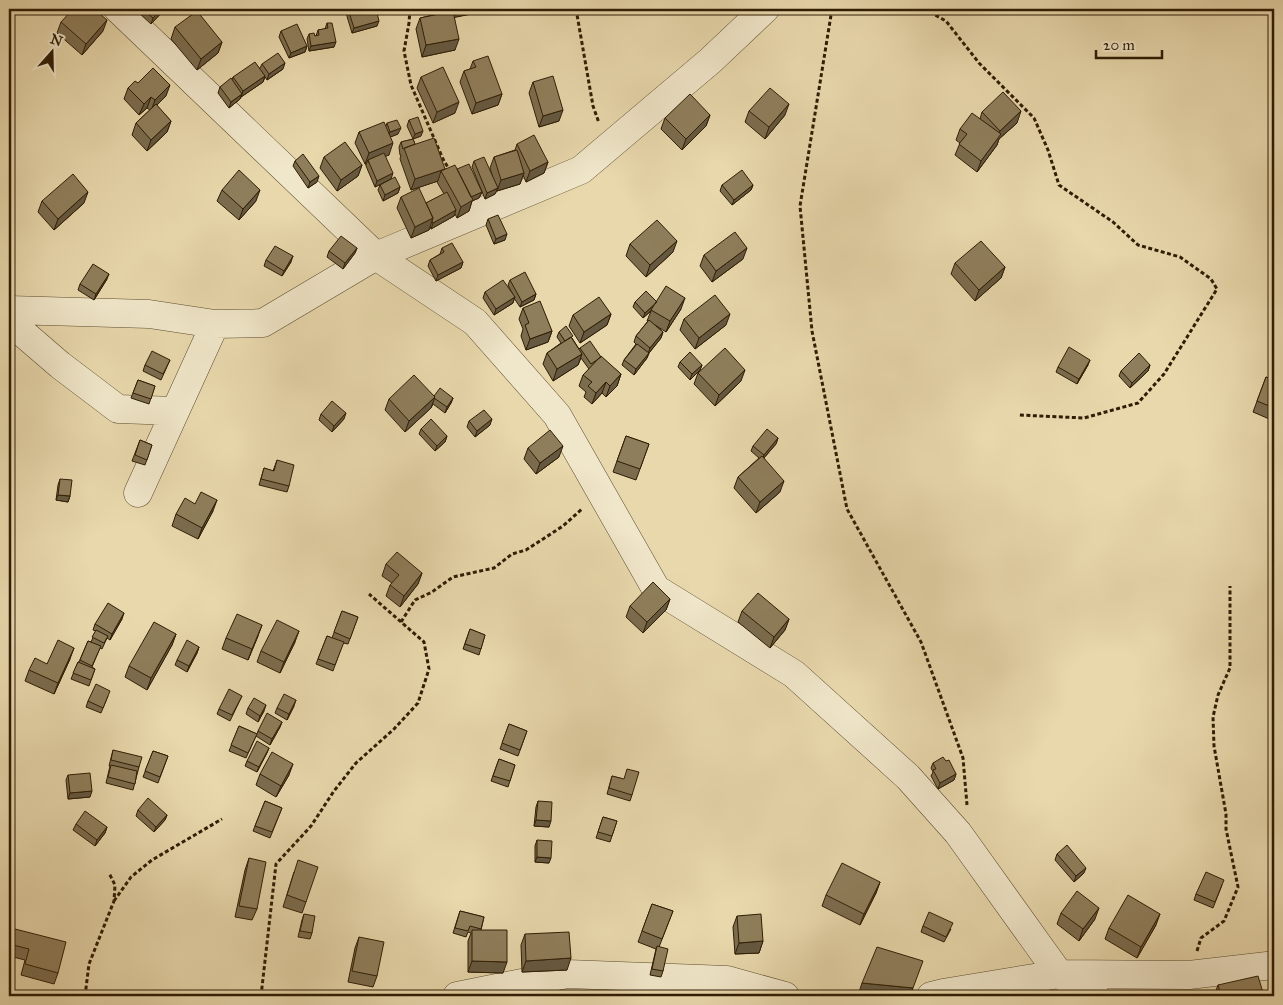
<svg xmlns="http://www.w3.org/2000/svg" width="1283" height="1005" viewBox="0 0 1283 1005" font-family="'IM FELL Great Primer',serif">
  <style>
    .lines { fill: none; stroke-linecap: round; stroke-linejoin: round }
    .minor-casing { stroke: #5c4c2e; stroke-width: 29 }
    .path { stroke: #2e1d04; stroke-width: 3; stroke-dasharray: 4 2.5; stroke-linecap: butt }
    .minor { stroke: #f0e6c9; stroke-width: 28 }
    .wall { fill: #7b6c4e; stroke: #2e1d04 }
    .shaded-wall { fill: #645840; stroke: #2e1d04 }
    .building { fill: #8f7e5b; stroke: #2e1d04 }
  </style>
  <rect width="100%" height="100%" fill="#e8d8ac"/>
  <filter id="stains"><feTurbulence type="fractalNoise" baseFrequency=".004" numOctaves="4"/><feColorMatrix values="0 0 0 0 .2 0 0 0 0 .09 0 0 0 0 .02 0 0 0 .5 -.17"/></filter>
  <radialGradient id="worn" r=".72"><stop offset=".6" stop-color="#630" stop-opacity="0"/><stop offset="1" stop-color="#630" stop-opacity=".3"/></radialGradient>
  <g class="lines">
    <g class="minor-casing">
      <path id="minor" d="M118 9 376 256 475 322 557 415 656 589 794 674 908 777 958 833 1059 974 1095 996
        M9 310 149 314 215 324 263 323 376 256 581 170 710 61 765 9
        M9 321 60 365 118 409 175 411
        M138 493 215 324
        M457 996 567 974 727 980 785 996
        M931 996 943 993 1059 974 1189 975 1274 965"/>
    </g>
    <path class="path" d="M410 9 409 23 404 51 411 85 443 159 450 171
      M576 9 593 106 599 123
      M832 9 800 206 812 331 847 509 921 642 963 758 967 805
      M924 9 946 21 979 63 1034 118 1048 150 1059 185 1113 222 1138 245 1180 257 1211 279 1217 289 1164 374 1138 403 1084 418 1019 415
      M401 622 415 600 432 592 453 577 494 568 512 554 526 550 563 526 582 509
      M114 901 131 877 152 860 222 819
      M1197 951 1201 938 1224 921 1238 887 1226 829V814L1214 746 1213 717 1218 695 1230 668V586
      M85 996 89 964 114 901 115 885 109 873
      M261 996 276 864 311 826 334 791 356 763 394 729 418 703 429 669 424 642 369 594"/>
    <use href="#minor" class="minor"/>
  </g>
  <path class="wall" d="M140 9H165L151 24 139 13Z
    M348 9H376L377 26 352 33 346 13Z
    M450 9H473L471 14 454 17 455 50 422 57 416 29 420 18 450 11Z
    M61 22 103 31 82 55 57 33Z
    M327 23 334 47 309 51 307 39 309 34 315 36H316L318 30 325 29Z
    M175 27 222 42 218 53 197 70 171 39Z
    M281 31 307 46 305 52 289 58 279 37Z
    M473 61 502 94 498 105 472 114 460 82 464 71 470 69Z
    M262 64 283 69 267 80 265 77 263 82 241 97 240 99 229 108 218 93 220 87 232 80 233 77 260 68Z
    M421 77 455 113 433 123 417 88Z
    M533 82 559 121 539 127 529 93Z
    M138 83 166 96 156 105 171 121 167 132 147 151 132 135 136 123 150 110 147 108 139 115 124 99 128 88Z
    M749 111 785 115 765 139 745 122Z
    M982 112 1017 123 999 139 997 145 977 172 955 155 960 143 956 140 960 129 980 119Z
    M710 115 706 126 682 150 661 129 665 118Z
    M409 120 421 136 413 139 415 144 444 169H457L482 192 479 198 472 201 469 211 457 218 455 214 454 216 431 229 430 227 429 230 411 238 397 208 401 197 426 203 444 194 437 182 438 181 411 190 400 159 401 155H400L399 147 401 142 413 139 407 126Z
    M387 123 398 134 390 137 389 155 385 156 391 179 375 187 366 166V164H365L355 143 359 132 386 126Z
    M517 144 548 162 544 173 526 182 523 175 520 184 497 191V190L495 194 485 199 472 167 474 161 493 178 490 168 494 157 515 150Z
    M324 157 362 165 358 176 337 191 320 168Z
    M295 161 317 182 308 188 293 166Z
    M380 185 400 187 398 193 383 201 378 190Z
    M722 185H753L751 190 732 205 720 191Z
    M222 190 256 201 239 220 217 201Z
    M42 201 84 203 54 230 38 212Z
    M488 219 505 240 494 244 486 225Z
    M630 244 673 252 646 277 626 256Z
    M357 248 355 253 343 269 327 257 329 251Z
    M442 248 463 262 461 268 436 281 428 266 430 260 440 254Z
    M704 255 743 259 712 282 700 266Z
    M266 260 291 262 282 276 264 266Z
    M955 263 1005 267 1001 278 975 301 951 274Z
    M107 279 94 300 78 290 80 284Z
    M510 280 536 294 534 300 520 307 514 298 513 303 494 315 483 298 485 292 512 293 508 285Z
    M635 302H657L681 309 666 332 655 325 663 332 661 338 649 353 647 358 634 375 622 365 624 360 636 344 634 342 636 336 648 321H647L651 311 643 318 633 307Z
    M523 308 552 331 548 342 526 350 521 336 523 329 519 319Z
    M611 314 607 325 580 343 569 326 573 315Z
    M684 319 726 325 695 349 680 330Z
    M559 332 572 338 579 349 580 348 601 357 621 374 617 386 606 397 602 393 592 404 584 397 586 392 579 386 583 375 589 369 581 358 578 365 553 381 543 364 547 353 561 343 557 337Z
    M170 360 161 380 143 371 145 365Z
    M680 362 702 365 700 370 690 380 678 367Z
    M1088 365 1077 384 1056 372 1058 367Z
    M1150 365 1148 371 1130 388 1119 376 1121 371Z
    M698 373 741 381 715 406 694 384Z
    M1266 377 1274 380V421L1253 412Z
    M138 380 155 386 149 404 131 398Z
    M434 396 453 398 451 403 445 413 433 404 431 408 405 432 385 410 389 399Z
    M321 414 344 419 332 432 319 420Z
    M469 421 490 425 475 437 467 427Z
    M421 429 447 436 445 442 435 451 419 434Z
    M626 436 649 444 636 480 613 472Z
    M778 438 776 444 764 458 780 492 756 513 734 488 738 477 759 458 751 451 753 446Z
    M140 440 152 445 145 465 132 461Z
    M528 448 559 457 536 474 524 459Z
    M277 460 289 486 287 492 259 485 264 468 273 471Z
    M60 479 70 496 68 502 56 500 58 485Z
    M195 504 213 511 198 539 172 526 176 514Z
    M386 564 422 573 418 584 400 607 386 596 390 585 392 583 382 576Z
    M670 599 666 610 643 633 626 617 630 606Z
    M342 611 358 617 348 644 343 643 333 671 316 664 327 636 332 638Z
    M742 611 789 619 785 630 770 648 738 622Z
    M122 619 110 640 107 638 102 649 100 648 92 667 95 669 89 686 71 679 78 662H79L88 641 91 642 96 631 93 630 95 624Z
    M470 629 485 635 479 655 463 649Z
    M176 634 172 645 147 690 125 677 129 666Z
    M258 636 248 660 222 649 226 638Z
    M295 642 280 673 257 662 261 651Z
    M199 647 197 653 187 672 175 665 177 660Z
    M70 659 54 694 25 681 29 670 47 664Z
    M108 696 101 713 86 707 88 701Z
    M242 696 230 721 217 714 219 709Z
    M294 706 287 720 275 713 277 708Z
    M248 708 264 711 258 722 246 714Z
    M282 722 280 727 270 745 256 736 246 758 229 751 239 726 257 734 258 731Z
    M509 724 527 731 518 756 500 749Z
    M269 748 257 772 245 766 247 761Z
    M113 750 139 767 133 790 106 783 110 766H109Z
    M153 751 168 756 158 783 143 777Z
    M499 759 515 765 508 787 491 781Z
    M946 761 956 774 954 780 938 789 931 776 933 772 931 768 933 763Z
    M260 774 289 775 276 797 256 785Z
    M68 775 90 797 68 799 66 780Z
    M612 776 623 779 632 795 630 801 607 794Z
    M265 801 282 808 270 838 253 831Z
    M538 801 549 827 534 826 536 807Z
    M138 810 167 815 165 820 154 832 136 816Z
    M603 817 617 821 610 842 596 838Z
    M76 824 107 827 105 833 95 846 73 830Z
    M537 840 549 863 535 862V846Z
    M1057 854 1084 873 1074 882 1055 860Z
    M249 858 257 909 252 920 235 917 245 870Z
    M294 872 306 902 302 913 283 907Z
    M880 882 876 893 860 925 822 906 826 895Z
    M1222 885 1213 908 1194 900 1196 894Z
    M652 904 673 911 659 947 663 971 661 977 650 975 656 949 638 942Z
    M460 911 484 917 481 930 503 973 468 972V941L471 933 468 932 466 937 453 933Z
    M1061 913 1095 919 1079 941 1057 924Z
    M304 914 312 933 310 939 298 937 302 920Z
    M737 916 763 941 759 953 735 954 733 927Z
    M1156 925 1137 958 1105 939 1109 928Z
    M923 926 951 929 944 942 921 932Z
    M11 928 58 973 54 984 21 975 25 960 9 956V935Z
    M525 934 567 970 522 972 521 945Z
    M359 937 377 976 373 987 348 982 355 948Z
    M1218 985 1264 996H1214Z"/>
  <path class="shaded-wall" d="M162 9H165L151 24 153 18Z
    M304 9H319L318 10 302 14Z
    M455 9H473L471 14 452 18Z
    M107 20 103 31 82 55 86 44Z
    M379 21 377 26 352 33 354 28Z
    M459 39 455 50 422 57 426 45Z
    M222 42 218 53 197 70 201 59Z
    M336 42 334 47 309 51 311 46Z
    M307 46 305 52 289 58 291 53Z
    M285 63 283 69 267 80 269 74Z
    M265 76 263 82 241 97 243 91Z
    M170 85 166 96 151 111 155 100Z
    M242 94 240 99 229 108 231 102Z
    M502 94 498 105 472 114 476 103Z
    M151 97 147 108 139 115 144 104Z
    M459 102 455 113 433 123 437 112Z
    M789 104 785 115 765 139 769 127Z
    M563 110 559 121 539 127 543 116Z
    M1021 111 1017 123 999 139 997 145 977 172 981 161 997 139 1000 131Z
    M710 115 706 126 682 150 686 139Z
    M171 121 167 132 147 151 151 140Z
    M401 128 398 134 388 138 390 132Z
    M423 131 421 136 413 139 415 134Z
    M393 143 389 155 369 163 368 160 366 164H365L369 153Z
    M548 162 544 173 526 182 530 171Z
    M362 165 358 176 337 191 341 180Z
    M445 169 443 174 441 171 438 181 411 190 415 179Z
    M393 173 391 179 375 187 377 181Z
    M524 173 520 184 497 191 501 180Z
    M319 176 317 182 308 188 310 182Z
    M753 185 751 190 732 205 734 200Z
    M400 187 398 193 383 201 385 195Z
    M498 188 495 194 485 199 487 193Z
    M260 190 256 201 239 220 243 209Z
    M88 192 84 203 54 230 58 219Z
    M482 192 479 198 472 201 469 211 457 218 461 207 470 197Z
    M456 210 454 216 431 229 433 223Z
    M433 218 429 230 411 238 415 227Z
    M507 234 505 240 494 244 496 239Z
    M677 241 673 252 646 277 650 265Z
    M357 248 355 253 343 269 345 263Z
    M747 248 743 259 712 282 716 271Z
    M293 256 291 262 282 276 284 271Z
    M463 262 461 268 436 281 438 275Z
    M1005 267 1001 278 975 301 979 290Z
    M109 274 107 279 94 300 96 294Z
    M536 294 534 300 520 307 522 302Z
    M515 297 513 303 494 315 496 309Z
    M685 298 681 309 666 332 670 321Z
    M657 302 655 307 643 318 645 313Z
    M611 314 607 325 580 343 584 332Z
    M730 314 726 325 695 349 699 338Z
    M552 331 548 342 526 350 530 339Z
    M663 332 661 338 649 353 647 358 634 375 636 369 648 354 650 348Z
    M582 354 578 365 553 381 557 369Z
    M1090 360 1088 365 1077 384 1079 379Z
    M702 365 700 370 690 380 692 374Z
    M1150 365 1148 371 1130 388 1132 383Z
    M745 370 741 381 715 406 719 395Z
    M621 374 617 386 606 397 610 386Z
    M606 382 602 393 592 404 596 393Z
    M435 397 431 408 405 432 409 421Z
    M453 398 451 403 445 413 447 407Z
    M346 413 344 419 332 432 334 426Z
    M492 419 490 425 475 437 477 431Z
    M447 436 445 442 435 451 437 446Z
    M778 438 776 444 762 460 764 455Z
    M563 446 559 457 536 474 540 463Z
    M784 481 780 492 756 513 760 502Z
    M58 495 70 496 68 502 56 500Z
    M217 500 213 511 198 539 202 528Z
    M422 573 418 584 400 607 404 596Z
    M670 599 666 610 643 633 647 622Z
    M124 613 122 619 110 640 112 634Z
    M789 619 785 630 770 648 774 637Z
    M262 625 258 636 248 660 252 649Z
    M299 631 295 642 280 673 284 662Z
    M176 634 172 645 147 690 151 678Z
    M199 647 197 653 187 672 189 666Z
    M74 648 70 659 54 694 58 683Z
    M296 700 294 706 287 720 289 714Z
    M266 705 264 711 258 722 260 716Z
    M282 722 280 727 270 745 272 739Z
    M269 748 267 753 257 772 259 767Z
    M293 764 289 775 276 797 281 786Z
    M956 774 954 780 938 789 940 783Z
    M92 791 90 797 68 799 70 793Z
    M167 815 165 820 154 832 156 827Z
    M536 820 551 821 549 827 534 826Z
    M107 827 105 833 95 846 97 840Z
    M537 857 551 858 549 863 535 862Z
    M1086 868 1084 873 1074 882 1076 876Z
    M880 882 876 893 860 925 864 914Z
    M1099 908 1095 919 1079 941 1083 929Z
    M1160 914 1156 925 1137 958 1141 947Z
    M763 941 759 953 735 954 739 943Z
    M571 958 567 970 522 972 526 961Z
    M472 961 507 962 503 973 468 972Z
    M862 983 913 988 910 996H876L858 995Z"/>
  <path class="building" d="M73 9H94L107 20 86 44 61 22Z
    M142 9H162L153 18Z
    M348 9H376L379 21 354 28Z
    M197 11 222 42 201 59 175 27Z
    M453 11 459 39 426 45 420 18Z
    M327 23H332L336 42 311 46 309 34 314 33 315 36 319 35 318 30 328 28Z
    M297 24 307 46 291 53 281 31Z
    M278 53 285 63 269 74 262 64Z
    M488 56 502 94 476 103 464 71 476 67 473 61Z
    M255 62 265 76 243 91 233 77Z
    M443 67 459 102 437 112 421 77Z
    M153 68 170 85 155 100 151 97 144 104 128 88 135 81 138 83Z
    M553 76 563 110 543 116 533 82Z
    M231 78 242 94 231 102 220 87Z
    M770 88 789 104 769 127 749 111Z
    M1003 92 1021 111 1000 131 982 112Z
    M690 94 710 115 686 139 665 118Z
    M156 104 171 121 151 140 136 123Z
    M972 113 1001 134 981 161 959 144 967 134 960 129Z
    M418 117 423 131 415 134 409 120Z
    M397 120 401 128 390 132 387 123Z
    M384 122 393 143 369 153 359 132Z
    M534 135 548 162 530 171 517 144Z
    M434 138 445 169 415 179 404 148Z
    M413 139 415 144 403 149 401 142Z
    M345 142 362 165 341 180 324 157Z
    M517 150 524 173 501 180 494 157Z
    M384 153 393 173 377 181 368 160Z
    M303 154 319 176 310 182 295 161Z
    M484 157 498 188 487 193 474 161Z
    M469 164 482 192 471 197 457 169Z
    M455 165 473 200 461 207 441 171Z
    M239 170 260 190 243 209 222 190Z
    M742 170 753 185 734 200 722 185Z
    M73 174 88 192 58 219 42 201Z
    M395 177 400 187 385 195 380 185Z
    M419 188 433 218 415 227 401 197Z
    M447 192 456 210 433 223 432 222 433 218 426 203Z
    M498 215 507 234 496 239 488 219Z
    M657 220 677 241 650 265 630 244Z
    M735 232 747 248 716 271 704 255Z
    M341 236 357 248 345 263 329 251Z
    M981 241 1005 267 979 290 955 263Z
    M452 243 463 262 438 275 430 260 444 252 442 248Z
    M275 246 293 256 284 271 266 260Z
    M93 264 109 274 96 294 80 284Z
    M525 272 536 294 522 302 510 280Z
    M503 280 515 297 496 309 485 292Z
    M666 286 685 298 670 321 651 310Z
    M646 291 657 302 645 313 635 302Z
    M715 295 730 314 699 338 684 319Z
    M599 297 611 314 584 332 573 315Z
    M540 301 552 331 530 339 525 325 529 323 523 308Z
    M649 320 663 332 650 348 636 336Z
    M566 326 573 336 565 341 559 332Z
    M571 337 582 354 557 369 547 353Z
    M590 341 601 357 591 364 580 348Z
    M637 344 649 353 636 369 624 360Z
    M1069 347 1090 360 1079 379 1058 367Z
    M725 348 745 370 719 395 698 373Z
    M152 351 170 360 163 374 145 365Z
    M690 352 702 365 692 374 680 362Z
    M1139 353 1150 365 1132 383 1121 371Z
    M601 356 621 374 610 386 606 382 596 393 588 386 592 382 583 375Z
    M414 375 435 397 409 421 389 399Z
    M1266 377 1274 380V408L1257 401Z
    M138 380 155 386 151 399 133 393Z
    M440 388 453 398 447 407 434 398 435 397 434 396Z
    M332 401 346 413 334 426 321 414Z
    M484 410 492 419 477 431 469 421Z
    M431 419 447 436 437 446 421 429Z
    M767 429 778 438 764 455 753 446Z
    M550 430 563 446 540 463 528 448Z
    M626 436 649 444 640 469 617 461Z
    M140 440 152 445 147 460 135 455Z
    M762 456 784 481 760 502 738 477Z
    M277 460 294 465 289 486 261 479 264 468 274 471Z
    M60 479 72 480 70 496 58 495Z
    M201 492 217 500 202 528 176 514 185 498 195 504Z
    M397 552 422 573 404 596 390 585 399 575 386 564Z
    M653 582 670 599 647 622 630 606Z
    M758 593 789 619 774 637 742 611Z
    M108 603 124 613 112 634 95 624Z
    M342 611 358 617 350 639 334 632Z
    M237 614 262 625 252 649 226 638Z
    M277 620 299 631 284 662 261 651Z
    M154 622 176 634 151 678 129 666Z
    M470 629 485 635 481 649 465 644Z
    M96 630 108 636 104 643 92 637Z
    M327 636 344 642 335 665 318 659Z
    M58 640 74 648 58 683 29 670 35 658 47 664Z
    M187 640 199 647 189 666 177 660Z
    M88 641 101 646 92 666 80 660Z
    M78 662 95 669 91 680 73 673Z
    M96 684 110 691 103 708 88 701Z
    M229 689 242 696 232 715 219 709Z
    M284 694 296 700 289 714 277 708Z
    M254 698 266 705 260 716 248 708Z
    M267 713 282 722 272 739 258 731Z
    M509 724 527 731 520 750 502 743Z
    M239 726 257 734 248 753 231 745Z
    M257 741 269 748 259 767 247 761Z
    M113 750 142 757 139 767 111 760Z
    M153 751 168 756 160 777 145 771Z
    M272 752 293 764 281 786 260 774Z
    M943 757 946 761 949 760 956 774 940 783 933 770 936 769 933 763Z
    M499 759 515 765 510 781 493 776Z
    M111 765 137 771 135 784 108 777Z
    M627 769 639 772 632 795 609 788 612 776 624 779Z
    M90 773 92 791 70 793 68 775Z
    M148 798 167 815 156 827 138 810Z
    M265 801 282 808 272 832 255 826Z
    M538 801 552 802 551 821 536 820Z
    M85 811 107 827 97 840 76 824Z
    M603 817 617 821 612 836 598 832Z
    M537 840 552 841 551 858 537 857Z
    M1067 845 1086 868 1076 876 1057 854Z
    M249 858 266 862 257 909 239 906Z
    M298 860 318 867 306 902 287 895Z
    M842 863 880 882 864 914 826 895Z
    M1206 872 1224 880 1215 902 1196 894Z
    M1077 891 1099 908 1083 929 1061 913Z
    M1128 895 1160 914 1141 947 1109 928Z
    M652 904 673 911 662 939 642 931Z
    M460 911 484 917 481 929 470 926 468 931 455 928Z
    M929 912 953 923 946 937 923 926Z
    M304 914 315 916 312 933 300 931Z
    M761 914 763 941 739 943 737 916Z
    M11 928 66 942 58 973 25 964 29 949 9 944V938Z
    M472 930H507V962L472 961Z
    M569 932 571 958 526 961 525 934Z
    M359 937 384 942 377 976 352 971Z
    M657 946 668 949 663 971 652 969Z
    M877 947 923 961 913 988 862 983Z
    M1258 976 1264 996H1221L1218 985Z"/>
  <rect width="1283" height="1005" fill="none" stroke="#e8d8ac" stroke-width="30"/>
  <rect x="10" y="10" width="1263" height="985" fill="none" stroke="#2e1d04" stroke-width="2.5"/>
  <rect x="15" y="15" width="1253" height="975" fill="none" stroke="#2e1d04"/>
  <g transform="translate(52 52) rotate(20)" stroke="#f0e6c9" stroke-width="4" paint-order="stroke">
  <path d="M0-4L9 19L0 12L-9 19Z" fill="#2e1d04"/>
  <text y="-8" font-size="14" font-weight="bold" text-anchor="middle" fill="#2e1d04">N</text>
  </g>
  <path d="M1096 50v8h66v-8" fill="none" stroke="#2e1d04" stroke-width="2.5"/>
  <text x="1103" y="50" font-size="15" fill="#2e1d04" stroke="#f0e6c9" stroke-width="4" paint-order="stroke">20 m</text>
  <rect width="100%" height="100%" filter="url(#stains)"/>
  <rect width="100%" height="100%" fill="url(#worn)"/>
</svg>
